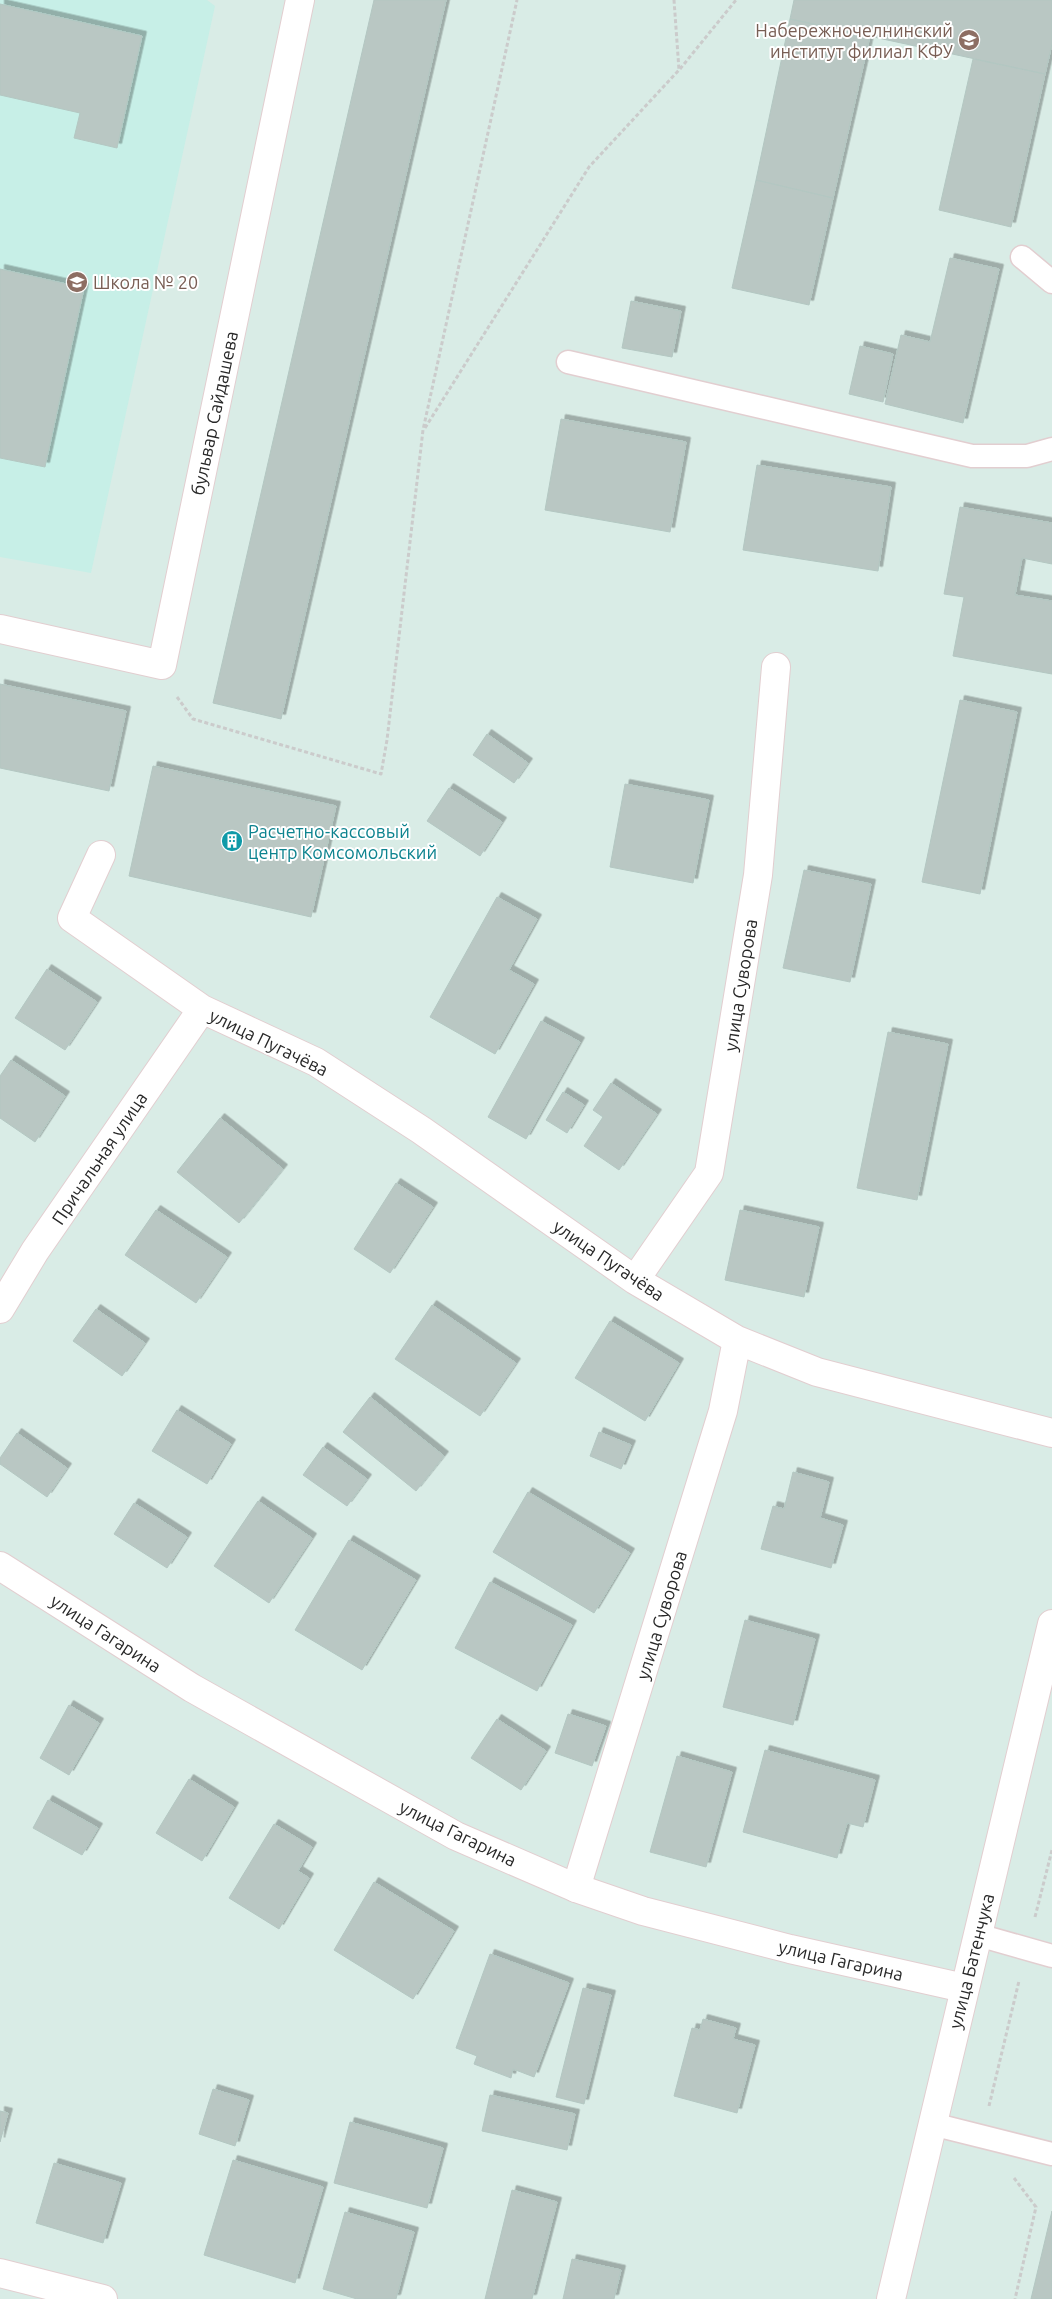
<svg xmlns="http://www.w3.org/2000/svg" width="1052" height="2299" viewBox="0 0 1052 2299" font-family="Ubuntu,sans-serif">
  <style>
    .education { fill: #c7efe7 }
    .building { fill: #b9c7c3; stroke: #b3c7c2; filter: url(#shadow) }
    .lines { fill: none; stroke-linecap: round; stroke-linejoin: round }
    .service-casing { stroke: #e2ced0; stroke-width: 25 }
    .minor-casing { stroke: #e2ced0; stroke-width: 30 }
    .tertiary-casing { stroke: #e2ced0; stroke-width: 30 }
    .secondary-casing { stroke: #e2ced0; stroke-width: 30 }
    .path { stroke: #cbcbcb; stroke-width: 3; stroke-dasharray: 4 2.5; stroke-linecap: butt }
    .service { stroke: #fff; stroke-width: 22 }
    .minor { stroke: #fff; stroke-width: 28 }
    .tertiary { stroke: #fff; stroke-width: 28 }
    .secondary { stroke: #fff; stroke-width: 28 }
    .labels { text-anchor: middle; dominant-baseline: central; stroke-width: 4; stroke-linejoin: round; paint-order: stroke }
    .education-label { font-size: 18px; fill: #785e54; stroke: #fff; text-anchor: end }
    .street-label { font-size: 18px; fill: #282828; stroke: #fff }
    .culture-label { font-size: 18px; fill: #0d838f; stroke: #fff; text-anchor: start }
  </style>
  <defs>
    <filter id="shadow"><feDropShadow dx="4.5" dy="-4.5" stdDeviation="0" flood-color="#0004"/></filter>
  </defs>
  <rect width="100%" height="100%" fill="#d9ece6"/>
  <path class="education" d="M0 0H207L215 6 91 573 0 557Z"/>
  <path class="building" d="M374 0H446L281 719 213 703Z
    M794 0H1052V44L1045 74 790 19Z
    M0 4 142 36 117 148 74 138 80 113 0 95Z
    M790 19 870 36 833 198 756 180Z
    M973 59 1045 74 1011 227 939 210Z
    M756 180 833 198 809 305 732 288Z
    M950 258 999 269 963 423 885 404 901 335 930 342Z
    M0 269 84 288 45 467 0 458Z
    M631 301 681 311 672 357 622 348Z
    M860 346 893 354 883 402 849 394Z
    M561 419 686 442 670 532 545 510Z
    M757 465 891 487 878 571 743 550Z
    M960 507 1052 523V564L1022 558 1015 595 1052 601V674L953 656 964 597 944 594Z
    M0 684 126 711 109 791 0 768Z
    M960 700 1017 712 980 894 922 882Z
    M487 734 528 763 514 783 473 755Z
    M153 766 336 806 311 917 129 876Z
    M625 784 709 800 693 883 610 867Z
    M449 788 502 822 480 856 427 821Z
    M804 870 871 884 850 982 783 968Z
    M497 897 537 919 509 970 534 984 495 1054 430 1017Z
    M47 969 97 1002 65 1050 15 1018Z
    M541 1021 580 1042 526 1139 488 1117Z
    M888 1032 948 1044 917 1200 857 1188Z
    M11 1060 65 1096 35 1142 0 1118V1076Z
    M611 1083 657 1114 619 1170 584 1146 603 1117 593 1110Z
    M563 1092 584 1105 567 1133 546 1120Z
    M220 1118 283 1169 239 1223 177 1172Z
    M396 1183 433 1207 390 1273 354 1249Z
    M156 1210 227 1257 196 1303 125 1255Z
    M740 1210 819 1227 804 1297 725 1280Z
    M432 1305 516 1363 480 1416 395 1359Z
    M96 1309 145 1343 122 1376 73 1341Z
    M610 1321 679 1363 645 1421 575 1378Z
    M370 1397 444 1456 416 1491 343 1432Z
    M177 1410 231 1444 207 1484 152 1451Z
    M599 1432 631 1445 621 1469 590 1456Z
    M17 1433 67 1468 47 1497 0 1464V1458Z
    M323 1447 367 1479 347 1506 303 1475Z
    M793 1472 829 1482 820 1518 843 1525 831 1568 761 1549 773 1506 784 1509Z
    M528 1492 630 1553 594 1613 493 1552Z
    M258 1501 312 1538 269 1603 214 1566Z
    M134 1503 187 1537 167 1568 114 1534Z
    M349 1540 416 1580 362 1670 295 1630Z
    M490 1582 572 1625 537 1691 455 1648Z
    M745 1620 815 1639 793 1725 723 1707Z
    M69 1705 99 1723 69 1775 40 1758Z
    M568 1714 606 1726 592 1766 555 1753Z
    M497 1719 546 1751 521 1790 471 1758Z
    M765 1750 875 1780 863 1827 847 1823 837 1858 743 1832Z
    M677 1756 732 1772 706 1867 650 1852Z
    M189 1779 234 1807 202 1861 156 1833Z
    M48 1800 98 1828 82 1855 33 1828Z
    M274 1824 312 1847 298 1871 309 1878 279 1929 229 1898Z
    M374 1882 454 1931 413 1999 334 1950Z
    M490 1954 569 1983 534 2077 513 2069 511 2078 474 2064 477 2056 456 2048Z
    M583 1988 611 1995 584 2104 556 2097Z
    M703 2019 736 2028 733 2039 755 2045 737 2113 674 2096 692 2028 700 2030Z
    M213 2089 249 2100 235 2146 199 2134Z
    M490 2095 575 2114 567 2150 482 2131Z
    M0 2111 8 2113 0 2142Z
    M350 2122 443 2148 427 2208 334 2183Z
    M233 2160 323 2187 295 2283 204 2255Z
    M54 2163 121 2183 103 2243 36 2223Z
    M512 2190 557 2202 532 2299H485Z
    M1052 2211V2299H1031Z
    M345 2212 414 2232 396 2299H357L323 2289Z
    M572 2259 621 2270 614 2299H563Z"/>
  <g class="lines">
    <g class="service-casing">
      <path id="service" d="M1022 257 1052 282
        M568 362 972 456H1027L1052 449
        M978 1935 1052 1956
        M932 2124 1052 2154"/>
    </g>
    <g class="minor-casing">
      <path id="minor" d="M0 629 162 665 300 0
        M101 855 72 918 202 1009 316 1062 421 1130 635 1280 737 1340 817 1372 1052 1433
        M635 1280 709 1173 758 875 776 667
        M0 1309 35 1251 202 1009
        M576 1888 723 1411 737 1340"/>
    </g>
    <g class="tertiary-casing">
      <path id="tertiary" d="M0 1566 192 1688 456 1836 576 1888 643 1911 790 1949 964 1988
        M0 2273 103 2299"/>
    </g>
    <g class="secondary-casing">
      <path id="secondary" d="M891 2299 1052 1624"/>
    </g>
    <path class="path" d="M680 69 736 0
      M425 428 589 167 679 70 674 0
      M177 697 193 719 381 774 387 740 423 430 517 0
      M1035 1917 1052 1850
      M989 2106 1019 1981
      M1014 2178 1036 2207 1015 2299"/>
    <use href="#service" class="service"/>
    <use href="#minor" class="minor"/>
    <use href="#tertiary" class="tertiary"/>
    <use href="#secondary" class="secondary"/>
  </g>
  <defs>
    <g id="university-disc" transform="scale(1.125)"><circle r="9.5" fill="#8d6e63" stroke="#fff"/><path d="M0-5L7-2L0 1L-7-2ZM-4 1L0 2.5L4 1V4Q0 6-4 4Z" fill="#fff"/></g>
    <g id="school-disc" transform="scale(1.125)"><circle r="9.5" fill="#8d6e63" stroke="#fff"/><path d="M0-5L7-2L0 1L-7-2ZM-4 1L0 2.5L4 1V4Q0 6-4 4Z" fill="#fff"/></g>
    <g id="building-disc" transform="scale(1.125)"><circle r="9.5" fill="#0f9aa8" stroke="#fff"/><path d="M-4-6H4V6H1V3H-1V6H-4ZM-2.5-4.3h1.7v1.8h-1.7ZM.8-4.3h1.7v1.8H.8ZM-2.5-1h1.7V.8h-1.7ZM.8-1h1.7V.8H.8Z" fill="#fff"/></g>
  </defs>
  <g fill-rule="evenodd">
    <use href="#university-disc" x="969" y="40"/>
    <use href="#school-disc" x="77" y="282"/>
    <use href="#building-disc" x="232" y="841"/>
  </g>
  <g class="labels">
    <g class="education-label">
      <text x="953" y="30">Набережночелнинский<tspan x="953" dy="21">институт филиал КФУ</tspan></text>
      <text x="93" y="282" text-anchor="start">Школа № 20</text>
    </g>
    <g class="street-label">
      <text transform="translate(214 413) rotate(-78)">бульвар Сайдашева</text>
      <text transform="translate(740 985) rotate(-81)">улица Суворова</text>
      <text transform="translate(269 1042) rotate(26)">улица Пугачёва</text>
      <text transform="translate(99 1158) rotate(-56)">Причальная улица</text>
      <text transform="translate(609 1260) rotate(34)">улица Пугачёва</text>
      <text transform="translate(661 1615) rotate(-73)">улица Суворова</text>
      <text transform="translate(106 1633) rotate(33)">улица Гагарина</text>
      <text transform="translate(458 1833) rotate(26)">улица Гагарина</text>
      <text transform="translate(841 1960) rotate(13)">улица Гагарина</text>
      <text transform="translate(971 1961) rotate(-76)">улица Батенчука</text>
    </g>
    <g class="culture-label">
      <text x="248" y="831">Расчетно-кассовый<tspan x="248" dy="21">центр Комсомольский</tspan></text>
    </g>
  </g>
</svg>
